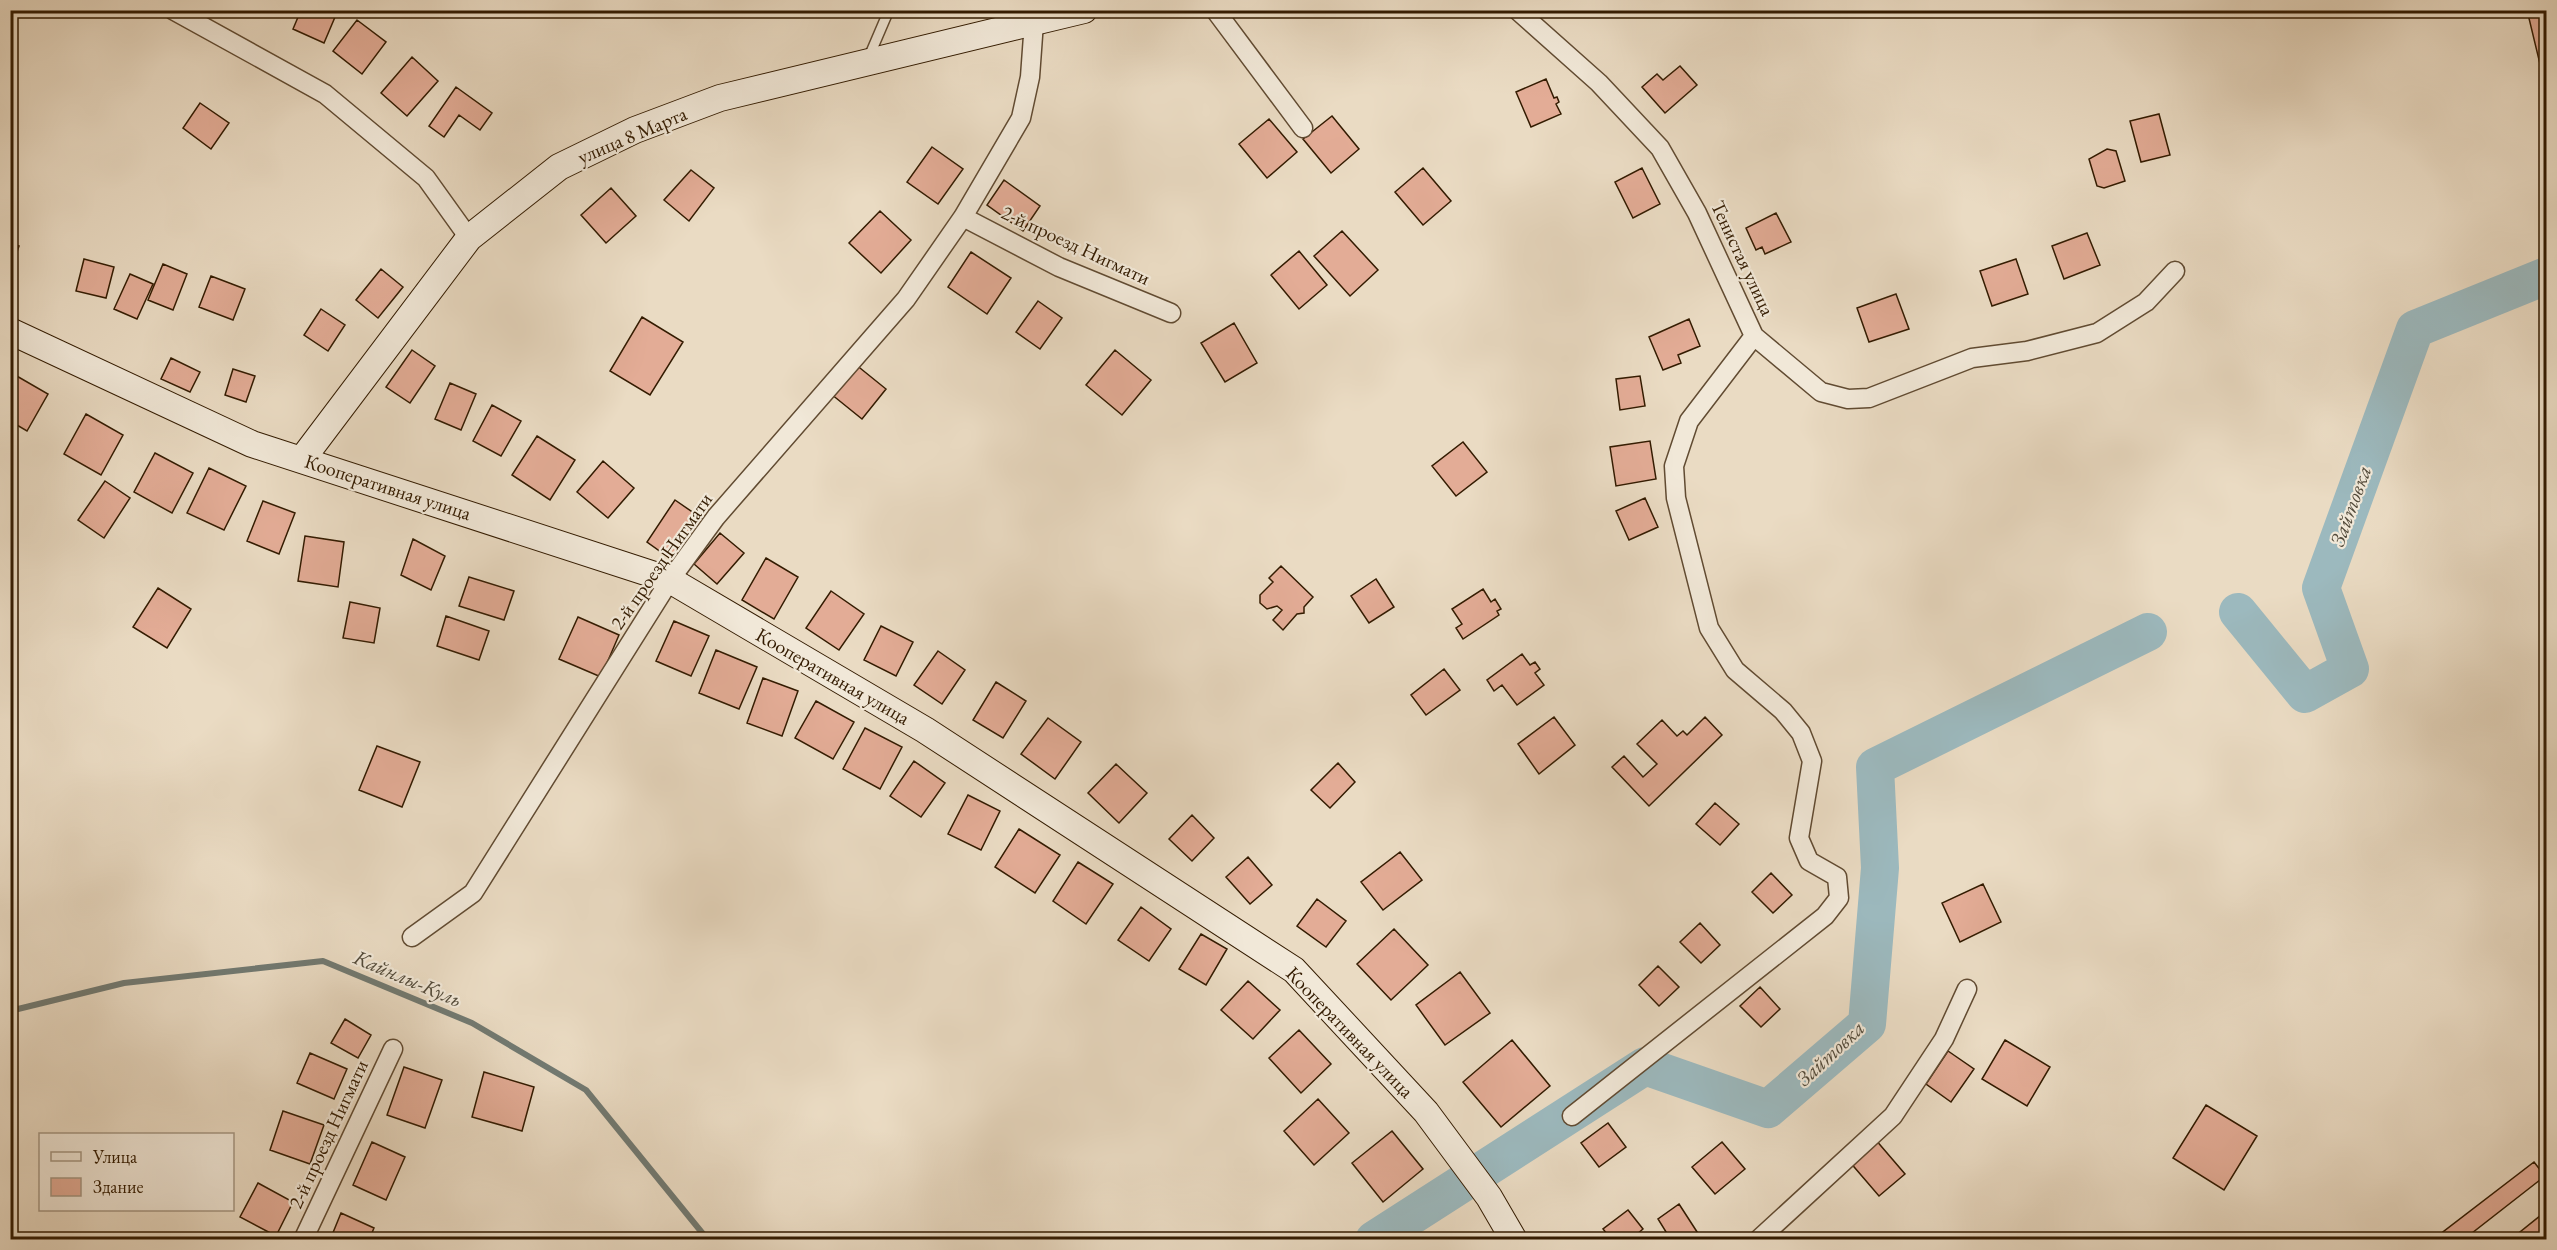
<svg xmlns="http://www.w3.org/2000/svg" width="2557" height="1250" viewBox="0 0 2557 1250" font-family="'EB Garamond',serif">
  <style>
    .lines { fill: none; stroke-linecap: round; stroke-linejoin: round }
    .stream { stroke: #727a72; stroke-width: 6 }
    .river { stroke: #9cb9be; stroke-width: 38 }
    .building { fill: #e3ac96; stroke: #331b01; stroke-width: 1.5 }
    .service-casing { stroke: #614b32; stroke-width: 12 }
    .minor-casing { stroke: #614b32; stroke-width: 21 }
    .secondary-casing { stroke: #331b01; stroke-width: 28 }
    .service { stroke: #f1e8d8; stroke-width: 9 }
    .minor { stroke: #f1e8d8; stroke-width: 18 }
    .secondary { stroke: #f1e8d8; stroke-width: 26 }
    .labels { text-anchor: middle; dominant-baseline: central; stroke-width: 4.5; stroke-linejoin: round; paint-order: stroke }
    .street-label { font-size: 20px; fill: #331b01; stroke: #f1e8d8 }
    .water-label { font-size: 21px; font-style: italic; fill: #524a3a; stroke: #f1e8d8 }
  </style>
  <rect width="100%" height="100%" fill="#eadbc3"/>
  <filter id="stains"><feTurbulence type="fractalNoise" baseFrequency=".00333" numOctaves="4"/><feColorMatrix values="0 0 0 0 .2 0 0 0 0 .09 0 0 0 0 .02 0 0 0 .5 -.17"/></filter>
  <radialGradient id="worn" r=".72"><stop offset=".6" stop-color="#630" stop-opacity="0"/><stop offset="1" stop-color="#630" stop-opacity=".3"/></radialGradient>
  <g class="lines">
    <path class="stream" d="M10 1006 18 1009 124 983 323 961 472 1023 586 1090 708 1240"/>
    <path class="river" d="M2238 612 2305 694 2350 669 2321 588 2415 329 2546 276
      M1374 1240 1645 1066 1768 1109 1867 1024 1880 868 1875 767 2148 632"/>
  </g>
  <path class="building" d="M301 10H338L324 43 293 29Z
    M2527 10H2546V89Z
    M357 20 386 42 362 74 333 51Z
    M412 57 438 81 407 116 381 93Z
    M1680 66 1697 85 1665 113 1642 87 1657 74 1663 80Z
    M1546 79 1554 98 1557 97 1559 102 1556 104 1561 114 1531 127 1516 92Z
    M456 87 492 113 480 130 459 115 444 137 429 126Z
    M200 103 229 123 211 149 183 128Z
    M2159 114 2170 155 2141 162 2130 121Z
    M1332 116 1359 149 1331 173 1303 139Z
    M1269 119 1297 152 1267 178 1239 144Z
    M932 147 963 169 938 204 907 182Z
    M2107 149 2116 151 2125 181 2104 188 2097 186 2089 159Z
    M1423 168 1451 201 1423 225 1395 192Z
    M1642 168 1660 204 1633 218 1615 182Z
    M691 170 714 188 689 221 664 200Z
    M1004 180 1040 206 1023 231 987 205Z
    M611 188 636 216 606 243 581 215Z
    M880 211 911 240 881 273 849 243Z
    M1776 213 1791 242 1765 254 1762 247 1756 250 1746 228Z
    M1342 231 1378 270 1350 296 1314 256Z
    M2087 233 2100 265 2064 279 2052 246Z
    M10 243 19 246 10 272Z
    M1299 251 1327 285 1299 309 1271 275Z
    M971 252 1011 278 987 314 948 287Z
    M84 259 114 267 106 298 76 291Z
    M2016 259 2028 294 1992 306 1980 271Z
    M163 264 187 274 173 310 148 300Z
    M381 269 403 287 378 318 356 300Z
    M130 274 153 284 137 319 114 309Z
    M211 276 245 289 233 320 199 307Z
    M1896 294 1909 329 1869 342 1857 308Z
    M1038 301 1062 318 1040 349 1016 332Z
    M321 309 345 325 328 351 304 335Z
    M642 317 683 342 650 395 610 371Z
    M1689 319 1700 346 1678 355 1681 363 1663 370 1649 337Z
    M1234 323 1257 363 1225 382 1201 343Z
    M412 350 435 366 410 403 386 387Z
    M1115 350 1151 380 1122 415 1086 385Z
    M171 358 200 372 190 392 161 379Z
    M855 364 886 389 862 419 831 394Z
    M233 369 255 376 246 402 225 395Z
    M15 375 48 394 27 431 10 421V384Z
    M1640 376 1645 406 1620 410 1616 379Z
    M450 383 476 394 461 430 435 419Z
    M492 405 521 421 501 456 473 441Z
    M86 414 123 435 101 475 64 454Z
    M537 436 575 460 550 500 512 475Z
    M1650 441 1656 479 1616 486 1610 447Z
    M1463 442 1487 472 1456 496 1432 466Z
    M155 453 193 473 172 513 134 492Z
    M603 461 634 488 608 518 577 492Z
    M209 468 246 486 224 530 187 513Z
    M105 481 130 498 104 538 78 520Z
    M1645 498 1658 527 1629 540 1616 511Z
    M675 500 704 520 675 562 647 542Z
    M263 501 295 513 279 554 247 541Z
    M720 533 744 553 717 584 694 564Z
    M305 536 344 542 338 587 298 581Z
    M413 539 445 556 431 590 401 575Z
    M766 558 798 577 774 619 742 600Z
    M1281 566 1313 597 1304 607V613L1297 614 1283 630 1273 620 1282 610 1277 606 1267 609 1260 603V595L1273 582 1269 578Z
    M469 577 514 591 504 620 459 606Z
    M1376 579 1394 607 1369 623 1351 596Z
    M158 588 191 609 167 648 133 627Z
    M1483 589 1491 602 1495 599 1501 609 1497 611 1499 615 1463 639 1456 628 1462 624 1452 609Z
    M831 591 864 614 839 650 806 628Z
    M350 602 380 608 374 643 343 638Z
    M446 616 489 631 479 660 437 646Z
    M578 617 619 635 601 677 559 659Z
    M674 621 709 636 691 676 656 661Z
    M881 626 913 642 896 676 864 660Z
    M716 650 757 667 739 709 699 693Z
    M938 651 965 670 942 704 914 685Z
    M1522 654 1530 665 1535 662 1540 669 1535 673 1544 685 1517 705 1502 685 1494 691 1487 680Z
    M1444 669 1460 690 1426 715 1411 695Z
    M763 678 798 691 782 736 747 723Z
    M996 682 1026 701 1003 738 973 720Z
    M816 701 854 722 833 759 795 738Z
    M1554 717 1575 745 1539 774 1518 744Z
    M1705 717 1722 735 1649 806 1612 767 1624 756 1643 777 1657 764 1637 744 1662 720 1677 736 1683 731 1687 735Z
    M1048 718 1081 742 1055 779 1021 754Z
    M865 728 902 747 880 789 843 769Z
    M377 746 420 762 402 807 359 790Z
    M914 761 945 783 921 817 890 796Z
    M1338 763 1355 782 1330 808 1311 790Z
    M1116 764 1147 793 1119 823 1088 793Z
    M968 795 1000 811 981 850 948 834Z
    M1715 803 1739 824 1720 845 1696 824Z
    M1192 815 1214 838 1192 861 1169 839Z
    M1019 829 1060 855 1035 893 995 867Z
    M1400 852 1422 880 1383 910 1361 882Z
    M1248 857 1272 885 1250 904 1226 877Z
    M1078 862 1113 884 1086 924 1053 901Z
    M1771 873 1792 895 1773 913 1752 892Z
    M1983 884 2001 922 1960 942 1942 903Z
    M1317 899 1346 921 1326 947 1297 926Z
    M1141 907 1171 929 1149 961 1118 940Z
    M1700 923 1720 945 1701 963 1680 942Z
    M1394 929 1428 965 1391 1000 1357 964Z
    M1201 934 1227 949 1206 985 1179 969Z
    M1658 966 1679 987 1659 1006 1639 985Z
    M1460 972 1490 1013 1445 1045 1416 1005Z
    M1248 981 1280 1010 1253 1039 1221 1010Z
    M1760 987 1780 1009 1761 1027 1740 1006Z
    M345 1019 371 1035 358 1058 331 1043Z
    M1299 1030 1331 1064 1301 1093 1269 1058Z
    M1512 1040 1550 1086 1501 1127 1463 1082Z
    M2005 1040 2050 1067 2027 1106 1982 1079Z
    M1948 1051 1974 1069 1951 1102 1926 1084Z
    M310 1053 347 1069 334 1099 297 1083Z
    M404 1067 442 1080 425 1128 387 1115Z
    M484 1072 534 1087 522 1131 472 1117Z
    M1318 1099 1349 1133 1314 1165 1284 1131Z
    M2206 1105 2257 1136 2224 1190 2173 1158Z
    M283 1111 324 1125 310 1164 270 1150Z
    M1608 1123 1626 1147 1599 1167 1581 1143Z
    M1392 1131 1423 1169 1383 1202 1352 1163Z
    M1875 1139 1905 1174 1879 1196 1849 1161Z
    M372 1142 405 1157 386 1200 353 1185Z
    M1722 1142 1745 1169 1715 1194 1692 1167Z
    M2534 1162 2545 1176 2463 1240H2443L2439 1235Z
    M258 1183 293 1202 276 1236 240 1217Z
    M1679 1204 1701 1238 1699 1240H1671L1658 1219Z
    M1628 1210 1643 1229 1630 1240H1612L1603 1229Z
    M2546 1211V1240H2510Z
    M341 1213 374 1228 369 1240H330Z"/>
  <g class="lines">
    <g class="service-casing">
      <path id="service" d="M868 59 889 10"/>
    </g>
    <g class="minor-casing">
      <path id="minor" d="M173 10 325 94 426 178 469 238
        M1215 10 1303 128
        M1517 10 1599 83 1660 148 1697 213 1754 336 1821 392 1848 399 1869 398 1972 358 2027 351 2097 333 2146 302 2175 271
        M963 217 1059 267 1171 313
        M412 937 473 893 670 580 716 517 906 299 963 217 1021 118 1030 77 1034 22 1023 10
        M1572 1116 1825 916 1839 898 1837 877 1809 861 1799 838 1812 761 1801 733 1783 711 1735 670 1709 628 1676 498 1674 466 1689 421 1754 336
        M303 1240 393 1049
        M1758 1240 1893 1116 1944 1039 1967 989"/>
    </g>
    <g class="secondary-casing">
      <path id="secondary" d="M10 331 252 444 670 580 925 730 1294 970 1426 1112 1489 1197 1514 1240
        M303 458 469 238 559 167 635 130 720 98 1084 10"/>
    </g>
    <use href="#service" class="service"/>
    <use href="#minor" class="minor"/>
    <use href="#secondary" class="secondary"/>
  </g>
  <g class="labels">
    <g class="street-label">
      <text transform="translate(632 135) rotate(-23)">улица 8 Марта</text>
      <text transform="translate(1076 245) rotate(25)">2-й проезд Нигмати</text>
      <text transform="translate(1743 258) rotate(65)">Тенистая улица</text>
      <text transform="translate(388 487) rotate(18)">Кооперативная улица</text>
      <text transform="translate(661 561) rotate(-55)">2-й проезд Нигмати</text>
      <text transform="translate(833 676) rotate(30)">Кооперативная улица</text>
      <text transform="translate(1350 1032) rotate(46)">Кооперативная улица</text>
      <text transform="translate(328 1134) rotate(-65)">2-й проезд Нигмати</text>
    </g>
    <g class="water-label">
      <text transform="translate(2350 506) rotate(-70)">Зайтовка</text>
      <text transform="translate(408 978) rotate(23)">Кайнлы-Куль</text>
      <text transform="translate(1830 1053) rotate(-43)">Зайтовка</text>
    </g>
  </g>
  <rect width="2557" height="1250" fill="none" stroke="#eadbc3" stroke-width="36"/>
  <rect x="12" y="12" width="2533" height="1226" fill="none" stroke="#331b01" stroke-width="3"/>
  <rect x="18" y="18" width="2521" height="1214" fill="none" stroke="#331b01" stroke-width="1.5"/>
  <rect x="39" y="1133" width="195" height="78" fill="#f1e8d8" stroke="#a59682" stroke-width="1.5"/>
  <rect x="51" y="1152" width="30" height="9" fill="#f1e8d8" stroke="#a59682" stroke-width="1.5"/>
  <text x="93" y="1163" font-size="18" fill="#331b01">Улица</text>
  <rect x="51" y="1178" width="30" height="18" fill="#e3ac96" stroke="#a59682" stroke-width="1.5"/>
  <text x="93" y="1193" font-size="18" fill="#331b01">Здание</text>
  <rect width="100%" height="100%" filter="url(#stains)"/>
  <rect width="100%" height="100%" fill="url(#worn)"/>
</svg>
